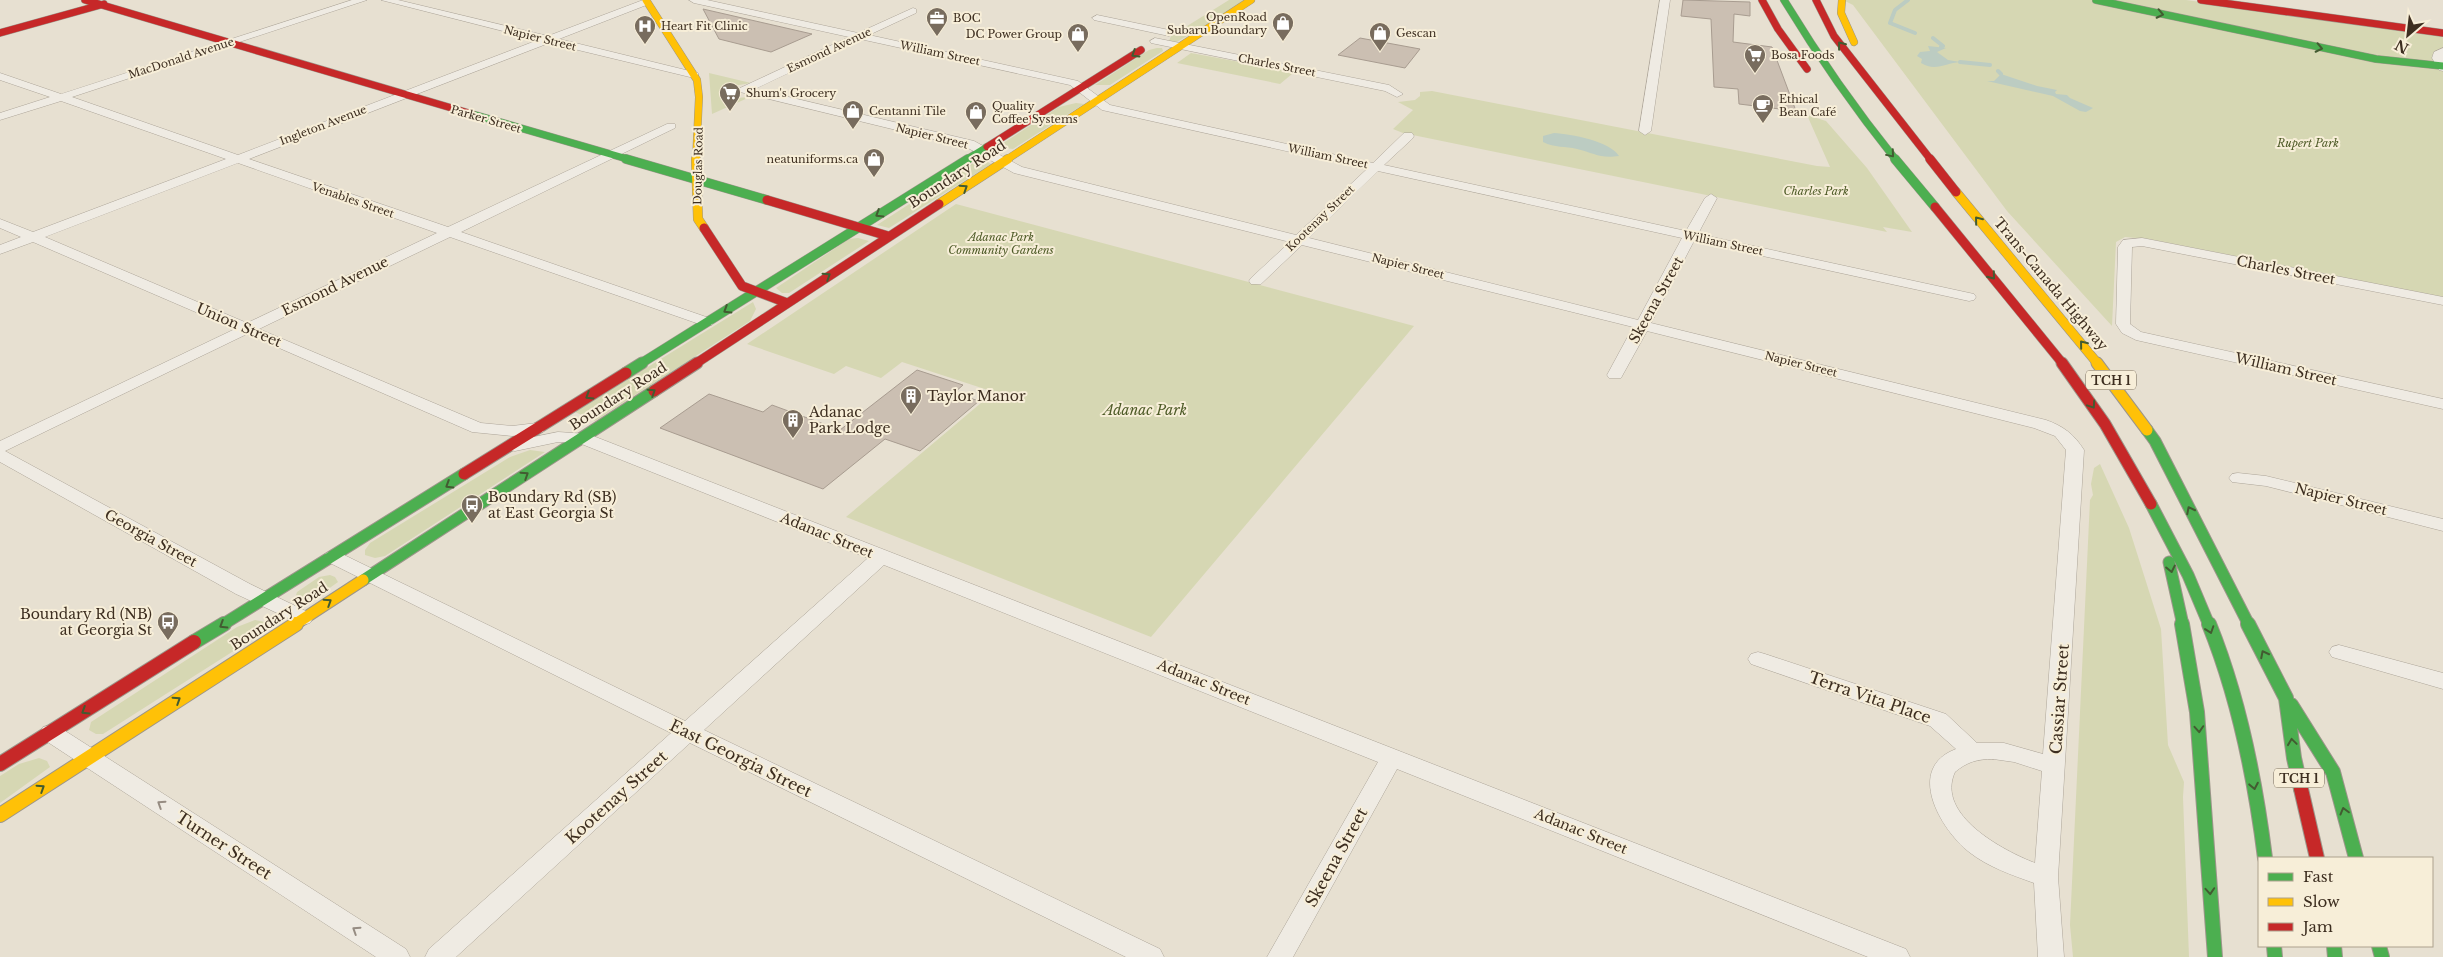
<svg xmlns="http://www.w3.org/2000/svg" width="2443" height="957" viewBox="0 0 2443 957" font-family="'Libre Baskerville',serif">
  <style>
    .green { fill: #d6d7b3 }
    .water { fill: #bcccc2 }
    .lines { fill: none; stroke-linecap: round; stroke-linejoin: round }
    .stream { stroke: #bcccc2; stroke-width: 4 }
    .building { fill: #cbbfb2; stroke: #a89c90 }
    .street-casing { stroke: #ada599; stroke-width: 1 }
    .fast-far3-casing { stroke: #9c958a; stroke-width: 8 }
    .fast-far2-casing { stroke: #9c958a; stroke-width: 10 }
    .fast-far1-casing { stroke: #9c958a; stroke-width: 13 }
    .fast-casing { stroke: #9c958a; stroke-width: 16 }
    .slow-far3-casing { stroke: #9c958a; stroke-width: 8 }
    .slow-far2-casing { stroke: #9c958a; stroke-width: 10 }
    .slow-far1-casing { stroke: #9c958a; stroke-width: 13 }
    .slow-casing { stroke: #9c958a; stroke-width: 16 }
    .jam-far3-casing { stroke: #9c958a; stroke-width: 8 }
    .jam-far2-casing { stroke: #9c958a; stroke-width: 10 }
    .jam-far1-casing { stroke: #9c958a; stroke-width: 13 }
    .jam-casing { stroke: #9c958a; stroke-width: 16 }
    .street { fill: #efebe3; fill-rule: evenodd }
    .fast-far3 { stroke: #4caf50; stroke-width: 7 }
    .fast-far2 { stroke: #4caf50; stroke-width: 9 }
    .fast-far1 { stroke: #4caf50; stroke-width: 11 }
    .fast { stroke: #4caf50; stroke-width: 14 }
    .slow-far3 { stroke: #ffc107; stroke-width: 7 }
    .slow-far2 { stroke: #ffc107; stroke-width: 9 }
    .slow-far1 { stroke: #ffc107; stroke-width: 11 }
    .slow { stroke: #ffc107; stroke-width: 14 }
    .jam-far3 { stroke: #c62828; stroke-width: 7 }
    .jam-far2 { stroke: #c62828; stroke-width: 9 }
    .jam-far1 { stroke: #c62828; stroke-width: 11 }
    .jam { stroke: #c62828; stroke-width: 14 }
    .oneway { stroke: #425b31 }
    .oneway2 { stroke: #968c82 }
    .labels { text-anchor: middle; dominant-baseline: central; stroke-width: 4; stroke-linejoin: round; paint-order: stroke }
    .far-poi-label { font-size: 11px; fill: #3d2e20; stroke: #f7eed8; text-anchor: start }
    .far-street-label { font-size: 11px; fill: #3d2e20; stroke: #f7eed8 }
    .far-park-label { font-size: 11px; font-style: italic; fill: #4d5a26; stroke: #f7eed8 }
    .shield { fill: #f7eed8; stroke: #756857; stroke-width: 1 }
    .shield-label { font-size: 12px; font-weight: bold; fill: #3d2e20 }
    .street-label { font-size: 14px; fill: #3d2e20; stroke: #f7eed8 }
    .poi-label { font-size: 14px; fill: #3d2e20; stroke: #f7eed8; text-anchor: start }
    .park-label { font-size: 14px; font-style: italic; fill: #4d5a26; stroke: #f7eed8 }
    .near-street-label { font-size: 16px; fill: #3d2e20; stroke: #f7eed8 }
  </style>
  <rect width="100%" height="100%" fill="#e7e0d1"/>
  <path class="green" d="M1229 0H1247L1177 42 1169 41 1171 36Z
    M1843 0H2186L2443 35V50L2435 52 2432 56 2434 61 2443 71V297L2148 239 2125 237 2116 242 2112 326 2007 211 1853 5Z
    M1157 48H1162L1163 51 1110 85H1095L1149 50Z
    M1191 53 1293 72 1292 74 1280 84 1177 63Z
    M709 73 751 83 733 86 724 92 726 95 736 98 750 97 712 114Z
    M1432 91 1817 166 1830 167 1807 115 1826 121 1867 168 1912 232 1883 227 1887 232 1403 133 1393 129 1413 110 1398 102 1415 100 1420 96V92Z
    M1076 103 1084 104 1013 149 997 147 1059 107Z
    M986 161 991 164 889 228 877 225 971 164Z
    M956 204 1414 326 1151 637 846 517 994 392 902 362 881 378 846 366 834 374 747 344Z
    M858 238 869 241 789 293H782L776 288 849 239Z
    M753 302 756 309 750 321 595 421 575 412Z
    M530 450 545 452 385 556 375 558 365 555V550L370 543 510 457Z
    M2100 464 2129 528 2161 629 2168 745 2184 782 2183 797 2189 957H2073L2070 925 2090 500 2093 495 2091 484 2094 468Z
    M330 575 335 577 338 582 313 600H302L296 595 297 592 319 577Z
    M255 620 265 622 268 629 103 734H96L89 730 91 722 237 627Z
    M39 758 47 761 50 767 0 803V776L19 764Z"/>
  <path class="water" d="M1928 46 1946 48 1937 52 1948 60 1960 62C1946 63 1935 72 1921 63L1922 59 1917 56 1920 52 1930 51Z
    M2001 74 2037 86 2057 90 2055 92 2056 94 2067 95 2070 98 2093 108 2086 112 2080 111 2053 96 1987 81H1994Z
    M1554 133C1571 134 1610 141 1619 156 1600 159 1594 153 1577 149 1565 146 1555 148 1543 142V136Z"/>
  <g class="lines">
    <path class="stream" d="M1908 0 1895 10 1890 23 1915 33
      M1933 38 1943 46 1941 47
      M1960 62 1990 65
      M1998 71 2001 74"/>
  </g>
  <path class="building" d="M1683 0 1750 2V16L1734 14 1733 42 1772 47 1796 111 1739 104 1738 89 1714 87 1711 19 1681 16Z
    M703 9 812 34 771 52 719 39Z
    M1360 38 1420 49 1405 68 1338 55Z
    M917 370 963 385 954 393 979 401 920 451 885 439 823 489 660 428 709 394 763 412 772 405 840 430Z"/>
  <g class="lines">
    <g class="street-casing">
      <path id="street" d="M352 0H367L72 97 238 155 538 40 381 0H398L548 36 643 0H649V4L559 39 698 73V77L694 78 549 43 249 159 448 227 667 124H675V128L461 232 712 319 714 322 712 325H702L450 237 259 329 481 423 512 426 537 423 543 424 545 428 543 432 512 436 472 432 247 334 5 451 250 584 310 613 313 618 310 623 303 625 236 594 0 462V441L235 329 33 242 0 254V245L21 237 0 228V219L33 232 226 159 61 101 0 120V113L50 97 0 80V73L61 94ZM238 163 437 233 247 323 45 237Z
        M689 0H707L858 33 913 8 916 9V13L869 35 1078 81 1110 105 1373 163 1404 133H1412L1414 136 1412 139 1384 165 1686 231 1705 198 1711 194 1717 198 1698 234 1974 294 1976 297 1974 300 1969 301 1694 241 1651 323 2046 420C2063 426 2074 434 2084 450L2058 877 2064 957H2038L2034 883C2012 875 1988 867 1969 852 1940 829 1905 768 1956 749L1930 726 1751 664 1748 659 1751 654 1758 652 1765 654 1946 714 1977 743H2004L2043 754 2066 450 2055 436 2034 428 1647 331 1621 378H1609L1607 375 1633 327 1302 245 1261 284H1251L1249 281 1251 278 1290 242 1014 173 966 147 740 92V88L849 37 694 3ZM860 39 1070 85 1102 110 1367 169 1296 235 1022 167 974 141 755 89ZM1378 171 1682 238 1638 320 1309 238ZM1993 759 2014 762 2042 771 2035 863C2004 851 1935 815 1955 772 1967 762 1977 759 1993 759Z
        M1660 0H1670L1651 131 1645 135 1639 131Z
        M1097 15 1169 30 1174 33 1169 36 1094 20 1092 18Z
        M1155 38 1389 85 1403 94 1397 97 1385 91 1151 43 1150 41Z
        M2443 48V71L2439 70 2432 58 2434 52Z
        M2142 238 2443 297V305L2142 246 2132 247 2130 324 2141 332 2443 399V409L2136 340 2122 333 2116 324 2118 247 2123 240Z
        M558 432 588 434 1906 949 1910 957H1868L1397 769 1293 957H1267L1378 762 884 565 704 730 1160 949 1164 957H1126L690 743 456 957H425L429 949 671 733 326 561 324 557 326 553 333 551 340 553 685 721 868 558 579 443 558 442 515 451 509 450 507 446 509 442Z
        M2238 473 2266 476 2443 519V531L2266 486 2232 482 2229 478 2232 474Z
        M2339 645 2443 673V689L2332 657 2329 652 2332 647Z
        M51 725 59 727 406 949 410 957H376L43 739 40 733 43 727Z"/>
    </g>
    <g class="fast-far3-casing">
      <path id="fast-far3" d="M1784 0C1818 56 1855 109 1896 160
        M2096 0 2376 59 2443 66
        M472 114 631 160
        M966 160 987 147"/>
    </g>
    <g class="fast-far2-casing">
      <path id="fast-far2" d="M626 159 767 200
        M1895 159 1935 207
        M640 364 968 159"/>
    </g>
    <g class="fast-far1-casing">
      <path id="fast-far1" d="M626 373 642 363
        M2147 430 2155 441 2249 625
        M2151 504 2188 575 2209 625
        M2169 562 2183 625
        M363 580 654 391
        M222 625 464 474"/>
    </g>
    <g class="fast-casing">
      <path id="fast" d="M2182 624 2197 712 2215 957
        M2209 624C2239 698 2255 778 2265 858
        M2248 624 2286 698 2294 758 2301 789
        M194 642 224 624
        M2291 705 2333 772 2356 858
        M2274 946 2275 957
        M2334 946 2335 957
        M2379 946 2382 957"/>
    </g>
    <g class="slow-far3-casing">
      <path id="slow-far3" d="M646 0 697 80 699 97 696 160
        M1842 0 1841 13 1854 42
        M1006 160 1251 0"/>
    </g>
    <g class="slow-far2-casing">
      <path id="slow-far2" d="M696 159 698 219 704 228
        M1956 192 2098 364
        M939 204 1008 159"/>
    </g>
    <g class="slow-far1-casing">
      <path id="slow-far1" d="M2097 363 2147 430
        M294 625 363 580"/>
    </g>
    <g class="slow-casing">
      <path id="slow" d="M0 815 296 624"/>
    </g>
    <g class="jam-far3-casing">
      <path id="jam-far3" d="M85 0 472 114
        M1762 0 1778 29 1807 69
        M1816 0 1834 36 1931 160
        M2201 0 2443 33
        M0 33 104 4
        M987 147 1141 50"/>
    </g>
    <g class="jam-far2-casing">
      <path id="jam-far2" d="M1930 159 1956 192
        M767 200 888 236
        M1935 207 2063 364
        M704 228 742 286 787 303
        M695 364 939 204"/>
    </g>
    <g class="jam-far1-casing">
      <path id="jam-far1" d="M2062 363 2105 424 2151 504
        M654 391 697 363
        M464 474 626 373"/>
    </g>
    <g class="jam-casing">
      <path id="jam" d="M0 764 194 642
        M2301 789 2317 858"/>
    </g>
    <use href="#street" class="street"/>
    <use href="#fast-far3" class="fast-far3"/>
    <use href="#fast-far2" class="fast-far2"/>
    <use href="#fast-far1" class="fast-far1"/>
    <use href="#fast" class="fast"/>
    <use href="#slow-far3" class="slow-far3"/>
    <use href="#slow-far2" class="slow-far2"/>
    <use href="#slow-far1" class="slow-far1"/>
    <use href="#slow" class="slow"/>
    <use href="#jam-far3" class="jam-far3"/>
    <use href="#jam-far2" class="jam-far2"/>
    <use href="#jam-far1" class="jam-far1"/>
    <use href="#jam" class="jam"/>
  </g>
  <defs><path id="oneway-chevron" d="M-2-3.5L2.5 0L-2 3.5" fill="none" stroke-width="1.6" stroke-linecap="round" stroke-linejoin="round" transform="scale(1.25)"/></defs>
  <g class="oneway">
    <use href="#oneway-chevron" transform="translate(2160 14) rotate(12)"/>
    <use href="#oneway-chevron" transform="translate(1841 45) rotate(-128)"/>
    <use href="#oneway-chevron" transform="translate(2319 48) rotate(12)"/>
    <use href="#oneway-chevron" transform="translate(1135 54) rotate(148)"/>
    <use href="#oneway-chevron" transform="translate(1891 154) rotate(50)"/>
    <use href="#oneway-chevron" transform="translate(964 188) rotate(-33)"/>
    <use href="#oneway-chevron" transform="translate(879 214) rotate(148)"/>
    <use href="#oneway-chevron" transform="translate(1978 220) rotate(-129)"/>
    <use href="#oneway-chevron" transform="translate(827 276) rotate(-33)"/>
    <use href="#oneway-chevron" transform="translate(1992 276) rotate(51)"/>
    <use href="#oneway-chevron" transform="translate(727 310) rotate(148)"/>
    <use href="#oneway-chevron" transform="translate(2083 344) rotate(-129)"/>
    <use href="#oneway-chevron" transform="translate(652 392) rotate(-33)"/>
    <use href="#oneway-chevron" transform="translate(589 396) rotate(148)"/>
    <use href="#oneway-chevron" transform="translate(2092 405) rotate(56)"/>
    <use href="#oneway-chevron" transform="translate(525 475) rotate(-33)"/>
    <use href="#oneway-chevron" transform="translate(449 485) rotate(148)"/>
    <use href="#oneway-chevron" transform="translate(2190 510) rotate(-117)"/>
    <use href="#oneway-chevron" transform="translate(2171 569) rotate(78)"/>
    <use href="#oneway-chevron" transform="translate(328 602) rotate(-33)"/>
    <use href="#oneway-chevron" transform="translate(223 625) rotate(148)"/>
    <use href="#oneway-chevron" transform="translate(2210 630) rotate(71)"/>
    <use href="#oneway-chevron" transform="translate(2264 654) rotate(-117)"/>
    <use href="#oneway-chevron" transform="translate(177 700) rotate(-33)"/>
    <use href="#oneway-chevron" transform="translate(85 711) rotate(148)"/>
    <use href="#oneway-chevron" transform="translate(2199 729) rotate(86)"/>
    <use href="#oneway-chevron" transform="translate(2292 742) rotate(-98)"/>
    <use href="#oneway-chevron" transform="translate(2254 786) rotate(79)"/>
    <use href="#oneway-chevron" transform="translate(41 788) rotate(-33)"/>
    <use href="#oneway-chevron" transform="translate(2344 811) rotate(-105)"/>
    <use href="#oneway-chevron" transform="translate(2210 891) rotate(86)"/>
  </g>
  <g class="oneway2">
    <use href="#oneway-chevron" transform="translate(161 804) rotate(-147)"/>
    <use href="#oneway-chevron" transform="translate(356 930) rotate(-147)"/>
  </g>
  <defs>
    <g id="office-pin" transform="scale(1.125)"><path d="M0 17L-7.5 6A9.5 9.5 0 1 1 7.5 6Z" fill="#786c5e" stroke="#f7eed8"/><path d="M-6-3h4V-5.5h4V-3h4V5H-6ZM-1-4.5V-3h2v-1.5ZM-6 0V1H6V0Z" fill="#fff"/></g>
    <g id="shop-pin" transform="scale(1.125)"><path d="M0 17L-7.5 6A9.5 9.5 0 1 1 7.5 6Z" fill="#786c5e" stroke="#f7eed8"/><path d="M-5-2.5h2.3a2.7 3.5 0 0 1 5.4 0H5L5.5 6h-11ZM-1.5-2.5h3a1.5 2.3 0 0 0-3 0Z" fill="#fff"/></g>
    <g id="hospital-pin" transform="scale(1.125)"><path d="M0 17L-7.5 6A9.5 9.5 0 1 1 7.5 6Z" fill="#786c5e" stroke="#f7eed8"/><path d="M-5-5h3v3.5h4V-5h3V5h-3V1.5h-4V5h-3Z" fill="#fff"/></g>
    <g id="supermarket-pin" transform="scale(1.125)"><path d="M0 17L-7.5 6A9.5 9.5 0 1 1 7.5 6Z" fill="#786c5e" stroke="#f7eed8"/><path d="M-6-5.5h2.5l.6 2H6L4.5 2H-2.5L-4.4-4H-6ZM-1.5 3.2a1.3 1.3 0 1 0 .1 0ZM3 3.2a1.3 1.3 0 1 0 .1 0Z" fill="#fff"/></g>
    <g id="cafe-pin" transform="scale(1.125)"><path d="M0 17L-7.5 6A9.5 9.5 0 1 1 7.5 6Z" fill="#786c5e" stroke="#f7eed8"/><path d="M-5.5-4.5H6V0H3Q3 3.5 0 3.5H-2.5Q-5.5 3.5-5.5 0ZM3-3.2v2h1.7v-2ZM-6 4.5H4V6H-6Z" fill="#fff"/></g>
    <g id="building-pin" transform="scale(1.125)"><path d="M0 17L-7.5 6A9.5 9.5 0 1 1 7.5 6Z" fill="#786c5e" stroke="#f7eed8"/><path d="M-4-6H4V6H1V3H-1V6H-4ZM-2.5-4.3h1.7v1.8h-1.7ZM.8-4.3h1.7v1.8H.8ZM-2.5-1h1.7V.8h-1.7ZM.8-1h1.7V.8H.8Z" fill="#fff"/></g>
    <g id="bus-pin" transform="scale(1.125)"><path d="M0 17L-7.5 6A9.5 9.5 0 1 1 7.5 6Z" fill="#786c5e" stroke="#f7eed8"/><path d="M-5-6H5V4H4V6H2V4H-2V6H-4V4H-5ZM-3.5-4V0h7V-4ZM-3.5 1.2v1.5H-2V1.2ZM2 1.2v1.5H3.5V1.2Z" fill="#fff"/></g>
  </defs>
  <g fill-rule="evenodd">
    <use href="#office-pin" x="937" y="18"/>
    <use href="#shop-pin" x="1283" y="23"/>
    <use href="#hospital-pin" x="645" y="26"/>
    <use href="#shop-pin" x="1380" y="33"/>
    <use href="#shop-pin" x="1078" y="34"/>
    <use href="#supermarket-pin" x="1755" y="55"/>
    <use href="#supermarket-pin" x="730" y="93"/>
    <use href="#cafe-pin" x="1763" y="105"/>
    <use href="#shop-pin" x="853" y="111"/>
    <use href="#shop-pin" x="976" y="112"/>
    <use href="#shop-pin" x="874" y="159"/>
    <use href="#building-pin" x="911" y="396"/>
    <use href="#building-pin" x="793" y="420"/>
    <use href="#bus-pin" x="472" y="505"/>
    <use href="#bus-pin" x="168" y="622"/>
  </g>
  <g class="labels">
    <g class="far-poi-label">
      <text x="1267" y="17" text-anchor="end">OpenRoad<tspan x="1267" dy="13">Subaru Boundary</tspan></text>
      <text x="953" y="18">BOC</text>
      <text x="661" y="26">Heart Fit Clinic</text>
      <text x="1396" y="33">Gescan</text>
      <text x="1062" y="34" text-anchor="end">DC Power Group</text>
      <text x="1771" y="55">Bosa Foods</text>
      <text x="746" y="93">Shum's Grocery</text>
      <text x="1779" y="99">Ethical<tspan x="1779" dy="13">Bean Café</tspan></text>
      <text x="992" y="106">Quality<tspan x="992" dy="13">Coffee Systems</tspan></text>
      <text x="869" y="111">Centanni Tile</text>
      <text x="858" y="159" text-anchor="end">neatuniforms.ca</text>
    </g>
    <g class="far-street-label">
      <text transform="translate(540 38) rotate(14)">Napier Street</text>
      <text transform="translate(829 50) rotate(-25)">Esmond Avenue</text>
      <text transform="translate(940 53) rotate(12)">William Street</text>
      <text transform="translate(181 58) rotate(-18)">MacDonald Avenue</text>
      <text transform="translate(1277 65) rotate(11)">Charles Street</text>
      <text transform="translate(486 119) rotate(16)">Parker Street</text>
      <text transform="translate(323 125) rotate(-21)">Ingleton Avenue</text>
      <text transform="translate(932 136) rotate(14)">Napier Street</text>
      <text transform="translate(1328 156) rotate(12)">William Street</text>
      <text transform="translate(698 166) rotate(-89)">Douglas Road</text>
      <text transform="translate(353 200) rotate(19)">Venables Street</text>
      <text transform="translate(1320 218) rotate(-44)">Kootenay Street</text>
      <text transform="translate(1723 243) rotate(12)">William Street</text>
      <text transform="translate(1408 266) rotate(14)">Napier Street</text>
      <text transform="translate(1801 364) rotate(14)">Napier Street</text>
    </g>
    <g class="far-park-label">
      <text x="2308" y="143">Rupert Park</text>
      <text x="1816" y="191">Charles Park</text>
      <text x="1001" y="237">Adanac Park<tspan x="1001" dy="13">Community Gardens</tspan></text>
    </g>
    <g class="shield">
      <rect x="2086" y="370.5" width="50" height="19" rx="4"/>
      <rect x="2274" y="768.5" width="50" height="19" rx="4"/>
    </g>
    <g class="shield-label">
      <text x="2111" y="380">TCH 1</text>
      <text x="2299" y="778">TCH 1</text>
    </g>
    <g class="street-label">
      <text transform="translate(957 174) rotate(-33)">Boundary Road</text>
      <text transform="translate(2286 270) rotate(11)">Charles Street</text>
      <text transform="translate(2051 284) rotate(50)">Trans-Canada Highway</text>
      <text transform="translate(335 286) rotate(-26)">Esmond Avenue</text>
      <text transform="translate(1656 300) rotate(-61)">Skeena Street</text>
      <text transform="translate(239 325) rotate(23)">Union Street</text>
      <text transform="translate(2286 369) rotate(13)">William Street</text>
      <text transform="translate(618 396) rotate(-33)">Boundary Road</text>
      <text transform="translate(2341 499) rotate(14)">Napier Street</text>
      <text transform="translate(827 535) rotate(22)">Adanac Street</text>
      <text transform="translate(151 538) rotate(29)">Georgia Street</text>
      <text transform="translate(279 616) rotate(-33)">Boundary Road</text>
      <text transform="translate(1204 682) rotate(22)">Adanac Street</text>
      <text transform="translate(1581 831) rotate(22)">Adanac Street</text>
    </g>
    <g class="poi-label">
      <text x="927" y="396">Taylor Manor</text>
      <text x="809" y="412">Adanac<tspan x="809" dy="16">Park Lodge</tspan></text>
      <text x="488" y="497">Boundary Rd (SB)<tspan x="488" dy="16">at East Georgia St</tspan></text>
      <text x="152" y="614" text-anchor="end">Boundary Rd (NB)<tspan x="152" dy="16">at Georgia St</tspan></text>
    </g>
    <g class="park-label">
      <text x="1145" y="410">Adanac Park</text>
    </g>
    <g class="near-street-label">
      <text transform="translate(1870 697) rotate(19)">Terra Vita Place</text>
      <text transform="translate(2059 699) rotate(-86)">Cassiar Street</text>
      <text transform="translate(741 758) rotate(26)">East Georgia Street</text>
      <text transform="translate(616 797) rotate(-42)">Kootenay Street</text>
      <text transform="translate(224 845) rotate(33)">Turner Street</text>
      <text transform="translate(1336 857) rotate(-61)">Skeena Street</text>
    </g>
  </g>
  <rect x="2258" y="857" width="175" height="90" fill="#f7eed8" stroke="#ada18e"/>
  <rect x="2268" y="873" width="25" height="8" fill="#4caf50" stroke="#ada18e"/>
  <text x="2303" y="882" font-size="15" fill="#3d2e20">Fast</text>
  <rect x="2268" y="898" width="25" height="8" fill="#ffc107" stroke="#ada18e"/>
  <text x="2303" y="907" font-size="15" fill="#3d2e20">Slow</text>
  <rect x="2268" y="923" width="25" height="8" fill="#c62828" stroke="#ada18e"/>
  <text x="2303" y="932" font-size="15" fill="#3d2e20">Jam</text>
  <g transform="translate(2408 35) rotate(208)" stroke="#f7eed8" stroke-width="4" paint-order="stroke">
  <path d="M0-4L9 19L0 12L-9 19Z" fill="#3d2e20"/>
  <text y="-8" font-size="14" font-weight="bold" text-anchor="middle" fill="#3d2e20">N</text>
  </g>
</svg>
